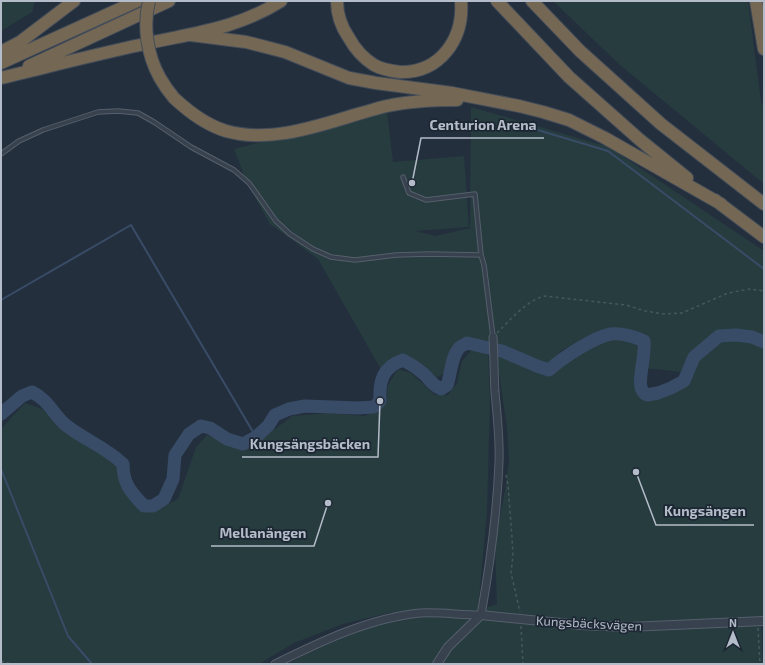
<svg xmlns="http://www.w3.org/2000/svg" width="765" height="665" viewBox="0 0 765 665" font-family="'Exo 2',sans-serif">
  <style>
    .green { fill: #263c3f }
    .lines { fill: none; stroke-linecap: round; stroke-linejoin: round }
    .stream { stroke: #394c67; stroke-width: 2 }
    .river { stroke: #394c67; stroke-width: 13 }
    .service-casing { stroke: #565f6c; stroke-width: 5.5 }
    .minor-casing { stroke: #565f6c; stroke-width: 9 }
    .tertiary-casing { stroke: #565f6c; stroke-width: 10 }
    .motorway-casing { stroke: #434c59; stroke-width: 14 }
    .path { stroke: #44595c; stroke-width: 1.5; stroke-dasharray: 3 3; stroke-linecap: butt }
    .service { stroke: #38414e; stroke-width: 3.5 }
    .minor { stroke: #38414e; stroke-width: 7 }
    .tertiary { stroke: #38414e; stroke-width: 8 }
    .motorway { stroke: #746855; stroke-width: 12 }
    .motorway-bridge-casing { stroke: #434c59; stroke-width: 14; stroke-linecap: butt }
    .motorway-bridge { stroke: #746855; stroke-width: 12 }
    .labels { text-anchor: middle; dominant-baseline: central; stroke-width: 3.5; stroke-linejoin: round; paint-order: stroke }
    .street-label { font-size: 13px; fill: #b4bcc9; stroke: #1d2633 }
    .leader { fill: none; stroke: #b4bcc9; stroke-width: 1.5 }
    .callout-dot { fill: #b4bcc9; stroke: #1d2633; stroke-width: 1.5 }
    .callout-label { font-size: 14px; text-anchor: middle; font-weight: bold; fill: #b4bcc9; stroke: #1d2633; stroke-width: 3.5; stroke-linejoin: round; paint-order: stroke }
  </style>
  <rect width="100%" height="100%" fill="#242f3e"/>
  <path class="green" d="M1 1H35L32 12 1 31Z
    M553 1H748L761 101 764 108V184L620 65Z
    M471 107 609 147 764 251V337L736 330 717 331 690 355 682 372 645 368C651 356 651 347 646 334L612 329 594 334 562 350 549 363 515 354 499 346 468 338C453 347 449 354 447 372L436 378C426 366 416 359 400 354L391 360 382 371 318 259 270 224 247 183 234 149 387 111 393 162 464 156 469 227 416 231 435 236 470 228Z
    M615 336 635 340 642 345V354L638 371 637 391 645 398 659 396 672 391 688 382 697 359 720 339 727 337 752 341 764 345V621L761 622 763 664H288L310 652 355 633 393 612 343 624 294 643 259 664H1V429L25 403 42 409 62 425 115 458 127 490 142 510 161 508 178 499 196 447 207 435 229 443 253 446 292 416 330 413 364 416 378 411 386 402 388 385 398 369 411 373 435 395H448L457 383 462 361 472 350H488L490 400 487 512 478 610 497 604 495 542 505 490 509 461 507 428 496 352 513 357 542 371 551 374 569 356 601 340Z"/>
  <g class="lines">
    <path class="stream" d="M531 128 608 151 764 269
      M1 300 131 225 256 437
      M1 469 68 636 92 664"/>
    <path class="river" d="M1 414 22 396 32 392C49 400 54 416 67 426 85 440 107 448 123 464 123 484 131 492 144 506H153L164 499 173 479 175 455 189 434 201 426 210 428 227 439 243 444 256 437 268 426 275 415 289 409 305 406 358 408 374 407 380 401C379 382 382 367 403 360 411 364 417 368 424 374 431 381 431 384 441 389L447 385C451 375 451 357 459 348 461 346 465 344 467 343L502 351 537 366 549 370C562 358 594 337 611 334 621 333 635 337 644 341 646 354 637 382 642 390 643 392 645 394 647 395L658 393 671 388 684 381 694 357 719 336 736 335 752 337 764 342"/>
    <g class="service-casing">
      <path id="service" d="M1 154 19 141 43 130 98 112 118 111 138 113 154 122 191 147 234 170 249 183 276 221 290 234 313 249 331 257 355 260 396 255 429 254 481 255 484 265 493 337
        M403 177 409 193 426 200 475 194 481 255"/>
    </g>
    <g class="minor-casing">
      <path id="minor" d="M275 664C320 642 369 618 420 613 440 612 461 615 481 615 490 565 497 513 499 462 500 438 497 415 495 392 494 374 494 355 493 337"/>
    </g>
    <g class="tertiary-casing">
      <path id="tertiary" d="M437 664 448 647 481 615 581 625 628 627 764 621"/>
    </g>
    <g class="motorway-casing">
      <path id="motorway" d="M337 1C337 14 342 28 349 38 355 49 363 58 374 65 381 69 392 71 400 72 440 73 464 39 461 1
        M497 1 569 77 640 140 687 178
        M532 1 580 51 661 124 764 204
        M756 1 764 49
        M191 35 246 42 285 52 349 78 376 83 452 93 519 106 543 112 569 120 605 138 721 204
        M1 52 20 42 74 1
        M1 63 137 1
        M29 66 169 1
        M1 78C47 67 93 55 140 45 191 33 235 30 281 1
        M174 98C189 112 206 125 226 131 279 146 336 118 387 106 410 101 433 100 457 100
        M715 200 764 237"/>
    </g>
    <path class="path" d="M497 333C511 319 525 302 544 296L626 305 645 311 664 314 682 313 728 293 750 289 764 291
      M506 475 508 485 512 538 513 555 511 573 520 612
      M521 626 523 664
      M758 628 760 664
      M1 661 11 664"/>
    <use href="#service" class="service"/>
    <use href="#minor" class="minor"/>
    <use href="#tertiary" class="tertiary"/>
    <use href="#motorway" class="motorway"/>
    <g class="motorway-bridge-casing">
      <path id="motorway-bridge" d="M149 1C143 26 147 55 160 78 164 85 169 92 174 98"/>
    </g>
    <use href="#motorway-bridge" class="motorway-bridge"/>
  </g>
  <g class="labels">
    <g class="street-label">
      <text transform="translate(589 623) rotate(3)">Kungsbäcksvägen</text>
    </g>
  </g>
  <path class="leader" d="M412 183L421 138H544M380 401L378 457H242M636 472L656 525H754M328 503L314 546H211"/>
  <g class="callout-dot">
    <circle cx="412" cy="183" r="4"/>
    <circle cx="380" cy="401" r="4"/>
    <circle cx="636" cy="472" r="4"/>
    <circle cx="328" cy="503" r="4"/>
  </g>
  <g class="callout-label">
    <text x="483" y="130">Centurion Arena</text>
    <text x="310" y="449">Kungsängsbäcken</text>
    <text x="705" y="516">Kungsängen</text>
    <text x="263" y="538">Mellanängen</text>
  </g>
  <rect width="765" height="665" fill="none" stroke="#b4bcc9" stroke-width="4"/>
  <g transform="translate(733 633)" stroke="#1d2633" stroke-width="3" paint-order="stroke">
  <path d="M0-3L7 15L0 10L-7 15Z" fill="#b4bcc9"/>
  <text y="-6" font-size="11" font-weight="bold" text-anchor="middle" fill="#b4bcc9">N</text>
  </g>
</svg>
